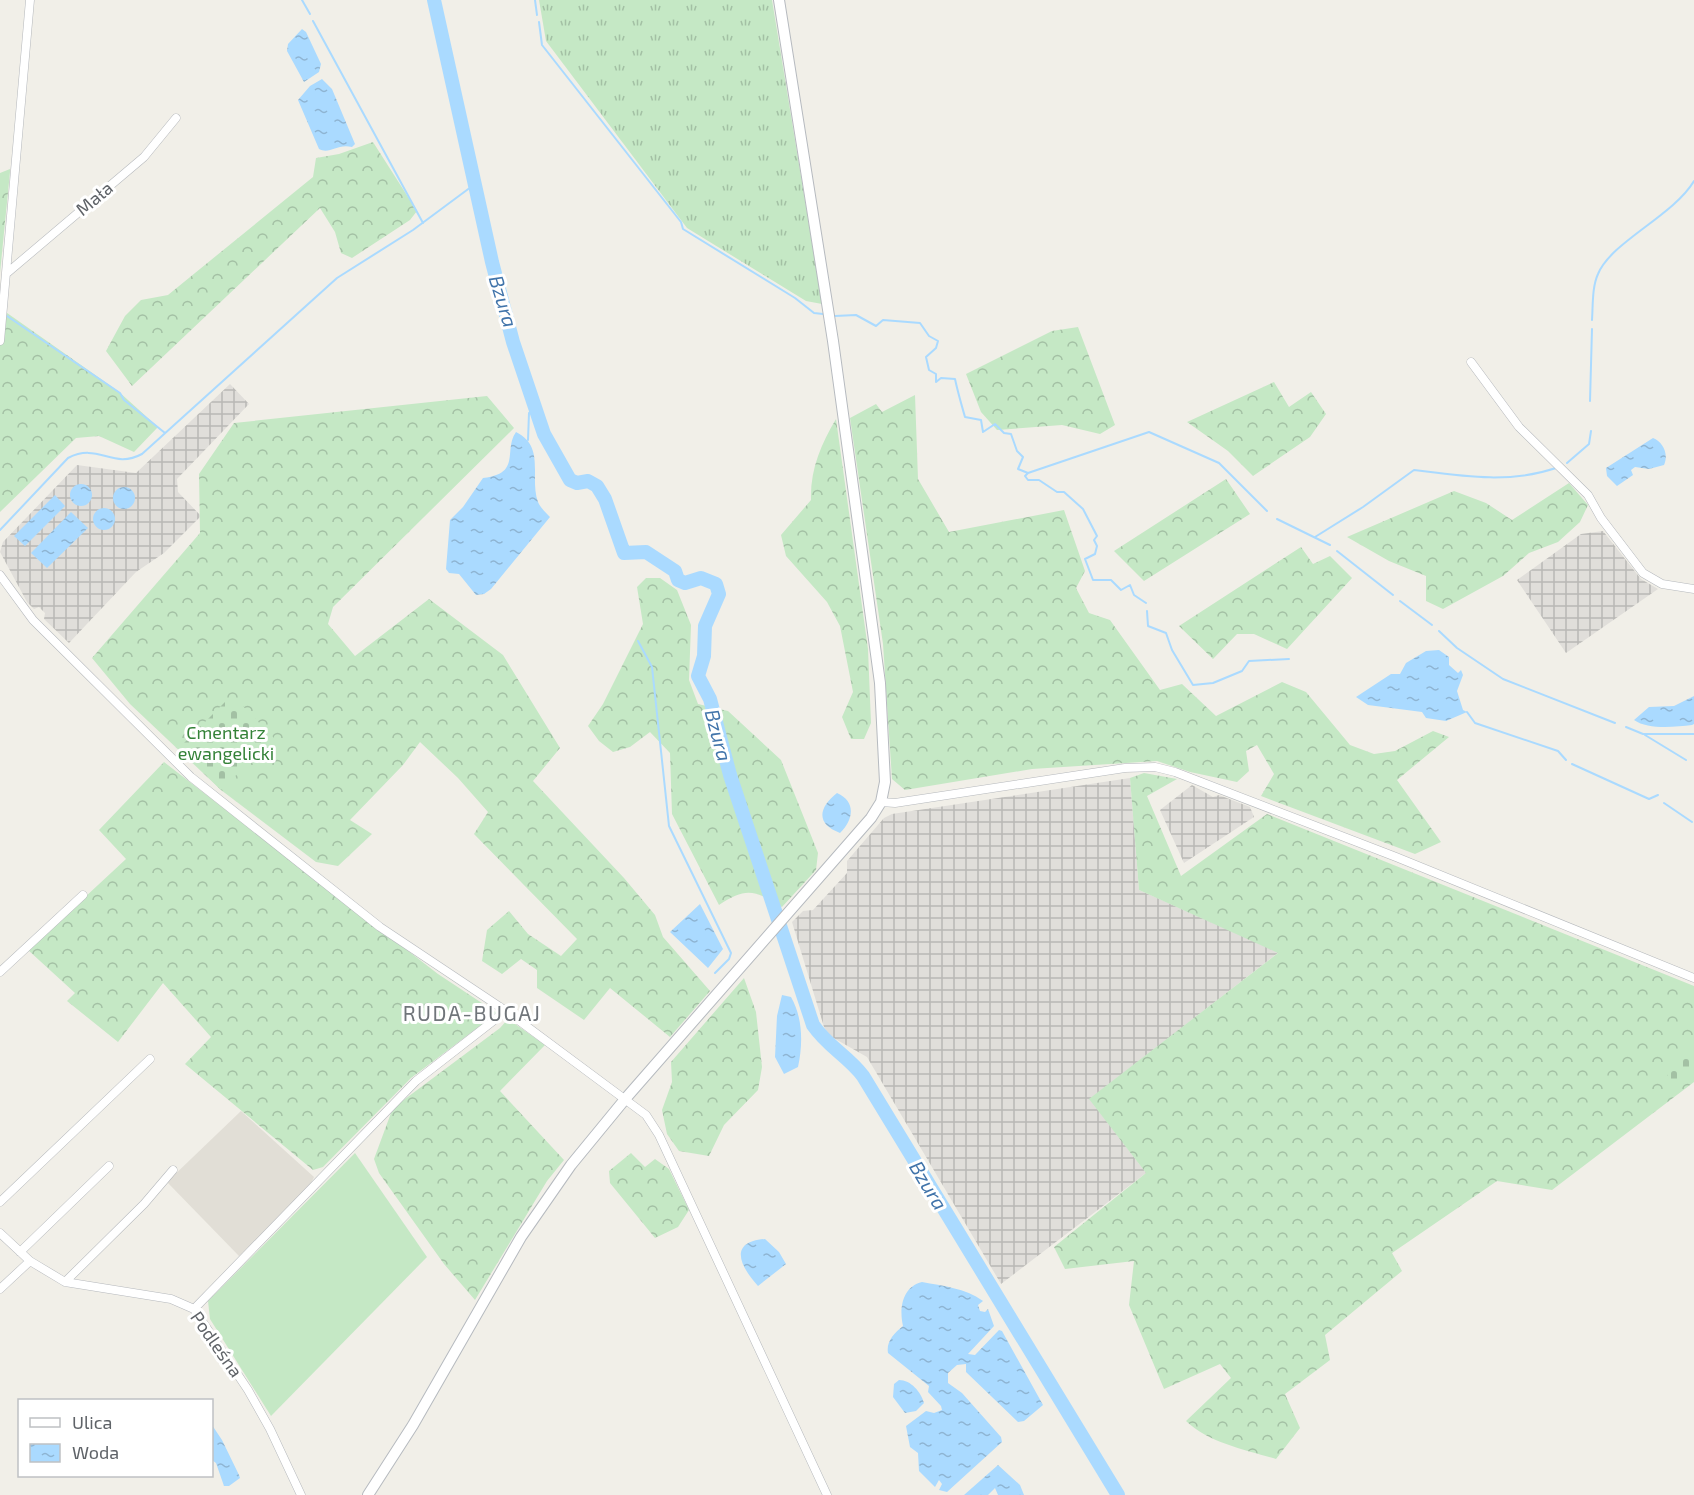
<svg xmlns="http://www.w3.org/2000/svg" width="1694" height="1495" viewBox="0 0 1694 1495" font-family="'Exo 2',sans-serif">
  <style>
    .industrial { fill: url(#industrial-grid) }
    .education { fill: #e1ded6 }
    .grass { fill: url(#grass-tufts) }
    .forest { fill: url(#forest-crowns) }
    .cemetery { fill: url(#cemetery-stones) }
    .garden { fill: #c5e8c5 }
    .water { fill: url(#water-ripples) }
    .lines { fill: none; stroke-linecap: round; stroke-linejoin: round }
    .stream { stroke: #aadaff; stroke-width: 2 }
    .river { stroke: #aadaff; stroke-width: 14 }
    .street-casing { stroke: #b5b8bc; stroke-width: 9 }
    .secondary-casing { stroke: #b6babf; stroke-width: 12 }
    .street { stroke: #fff; stroke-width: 8 }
    .secondary { stroke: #fff; stroke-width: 10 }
    .labels { text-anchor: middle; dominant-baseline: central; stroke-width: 6; stroke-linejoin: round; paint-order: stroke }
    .street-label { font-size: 18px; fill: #5f6368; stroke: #fff }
    .park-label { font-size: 18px; fill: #348238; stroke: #fff }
    .water-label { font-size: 20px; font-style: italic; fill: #4174aa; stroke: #fff }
    .quarter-label { font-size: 21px; letter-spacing: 1.5px; fill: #70757a; stroke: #fff }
  </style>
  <defs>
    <pattern id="industrial-grid" width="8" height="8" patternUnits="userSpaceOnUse" patternTransform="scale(1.5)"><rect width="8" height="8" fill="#e0deda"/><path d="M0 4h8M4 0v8" fill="none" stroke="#b9b8b5"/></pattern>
    <pattern id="grass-tufts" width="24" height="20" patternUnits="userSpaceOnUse" patternTransform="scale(1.5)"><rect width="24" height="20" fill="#c5e8c5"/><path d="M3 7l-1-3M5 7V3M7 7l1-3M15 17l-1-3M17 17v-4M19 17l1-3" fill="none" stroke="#a3c0a4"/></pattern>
    <pattern id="forest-crowns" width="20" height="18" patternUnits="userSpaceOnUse" patternTransform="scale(1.5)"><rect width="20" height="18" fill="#c5e8c5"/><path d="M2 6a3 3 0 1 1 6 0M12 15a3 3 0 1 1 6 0" fill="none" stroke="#a3c0a4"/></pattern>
    <pattern id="cemetery-stones" width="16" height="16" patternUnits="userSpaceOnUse" patternTransform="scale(1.5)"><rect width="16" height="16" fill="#c5e8c5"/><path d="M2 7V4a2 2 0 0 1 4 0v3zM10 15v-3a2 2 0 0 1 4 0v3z" fill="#a3c0a4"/></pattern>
    <pattern id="water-ripples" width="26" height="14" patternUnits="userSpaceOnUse" patternTransform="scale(1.5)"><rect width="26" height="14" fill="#aadaff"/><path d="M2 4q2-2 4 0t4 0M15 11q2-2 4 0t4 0" fill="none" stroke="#8eb4d2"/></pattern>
  </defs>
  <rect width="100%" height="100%" fill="#f1efe8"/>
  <path class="industrial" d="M230 384 249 404 177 479 178 492 201 516 164 553 136 572 69 643 44 619 45 613 39 607 34 609 27 602 0 552 3 542 77 465 136 473Z
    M1603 531 1641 579 1658 589 1566 653 1517 580 1581 534Z
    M1130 778 1139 890 1279 952 1090 1099 1146 1173 1001 1284 867 1057 830 1036 824 1027 792 922 803 911 813 910 847 873V861L884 818 892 814Z
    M1192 785 1213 797 1219 795 1250 807 1254 817 1184 863 1160 810Z"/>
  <path class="education" d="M241 1111 314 1177 308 1190 239 1256 167 1182Z"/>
  <path class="grass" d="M539 0H772L822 304 806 301 687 228 546 41Z"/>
  <path class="forest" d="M373 142 417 211 410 220 352 258 341 253 335 232 320 208 132 386 106 351 125 316 141 300 168 295 313 177 316 158 339 154Z
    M10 169V172L0 273V173Z
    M0 308 118 391 158 427 134 452 99 436 76 438 0 512Z
    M1078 327 1115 425 1100 434 1062 425 997 430 981 412 966 374 1052 331Z
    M1274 382 1289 407 1311 392 1326 414 1310 437 1253 476 1228 451 1187 422Z
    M915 395 918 479 949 532 1064 510 1085 571 1076 588 1089 613 1110 620 1160 690 1182 684 1216 716 1282 682 1306 692 1350 745 1374 754 1395 751 1433 731 1449 737 1397 780 1441 842 1415 854 1261 796 1274 774 1257 745 1246 751 1249 771 1237 782 1190 772 1157 761 1032 769 905 790 892 779 883 644 850 418 876 404 882 412Z
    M487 396 514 428 333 607 328 624 355 656 429 599 503 655 560 748 533 781 624 878 655 915 663 937 710 991 670 1037 610 988 584 1020 537 988V970L521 959 502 974 482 961 487 930 509 911 528 934 561 956 577 939 474 834 488 812 458 778 420 742 403 765 350 820 372 834 338 866 316 862 221 790 130 704 92 658 200 533 199 474 234 423Z
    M836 419 868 649 871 723 864 739H851L842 717 853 692 840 626 827 602 786 556 781 535 811 500C810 470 821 444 836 419Z
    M1226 479 1250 514 1144 581 1114 551Z
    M1569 483 1588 505 1580 522 1558 542 1529 553 1503 576 1443 609 1426 601V576L1389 561 1347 537 1454 491 1486 503 1512 520Z
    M1301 547 1313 564 1330 556 1352 578 1287 649 1254 634H1237L1213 659 1179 626Z
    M646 578H660L677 590 691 625 689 680 698 704 728 711 781 760 818 853 816 870 782 907C755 890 746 887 719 905L672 814 670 753 650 732 630 747 613 752 599 741 588 726 603 704 643 624 637 587Z
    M164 762 438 974 497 1013 411 1078 323 1167 313 1170 185 1064 211 1037 163 983 118 1042 67 1001 75 993 28 950 126 859 99 830Z
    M1144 773 1177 779 1147 796 1181 876 1267 814 1694 986V1082L1552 1190 1497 1181 1392 1253 1402 1271 1325 1335 1330 1360 1285 1394 1300 1428 1276 1459C1246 1450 1209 1443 1186 1421L1231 1378 1220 1364 1164 1389 1129 1305 1134 1261 1065 1269 1054 1247 1146 1173 1089 1099 1278 953 1139 890 1130 778Z
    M744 978 756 1012 762 1067 758 1090 724 1125 709 1156 679 1151 667 1134 662 1110 672 1082 671 1062Z
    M508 1019 545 1045 500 1091 564 1160 547 1181 475 1300 444 1264 379 1173 374 1159 391 1113 401 1102 500 1028Z
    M631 1153 645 1167 655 1159 669 1169 689 1210 678 1227 655 1238 610 1183 609 1171Z"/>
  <path class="cemetery" d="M232 695 274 738 221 790 179 748Z
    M1688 1051 1694 1059V1076L1677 1088 1663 1069Z"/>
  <path class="garden" d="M355 1153 427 1257 271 1416 210 1319 208 1301Z"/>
  <path class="water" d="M302 29 306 32 321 64 319 72 304 82 287 51 288 44Z
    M322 79 332 89 355 144 352 147C337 143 330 155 319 149L298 100 310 86Z
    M516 432C546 447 529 477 538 502 540 507 546 513 550 517L491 589 484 594 476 595 459 574 449 573 446 569 450 520 463 507 483 478C522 474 503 450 516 432Z
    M1653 438C1663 442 1669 454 1664 465L1649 469 1635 467 1631 470 1633 475 1617 486 1607 476 1606 468Z
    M70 495a11 11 0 1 1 22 0a11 11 0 1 1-22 0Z
    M113 498a11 11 0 1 1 22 0a11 11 0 1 1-22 0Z
    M55 495 65 506 25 546 14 536Z
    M93 519a11 11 0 1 1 22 0a11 11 0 1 1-22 0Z
    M71 512 88 528 47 568 31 553Z
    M1439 650 1449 657V665L1458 673 1461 670 1463 675 1457 691 1463 710 1467 712 1446 721 1426 718 1422 712 1368 705 1356 697 1391 674H1400L1406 663 1426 651Z
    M1694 696V724L1692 725C1675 727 1648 730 1634 720L1649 707 1674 706Z
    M837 793C857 802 853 820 840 833 815 824 819 807 837 793Z
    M700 904 723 949 708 968 670 932Z
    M782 995 791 997C803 1018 803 1044 798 1067L784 1074 775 1057 777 1016Z
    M765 1239 779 1252 786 1264 758 1286C740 1266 728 1242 765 1239Z
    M922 1282C943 1286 965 1288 983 1301L978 1305 980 1311 985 1312 988 1309 994 1326 968 1354 975 1355 999 1330 1002 1331 1043 1405 1024 1421 1018 1422 966 1372V1364L957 1365 948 1373V1383L962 1393 1001 1437 1002 1442 947 1492 939 1490 942 1484 939 1480 935 1487 919 1471 918 1453 910 1447 906 1426 926 1411 934 1413 942 1410 941 1406 928 1392 929 1386 888 1353C886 1342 894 1333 903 1326 899 1309 902 1287 922 1282Z
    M899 1380C911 1380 921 1392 924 1403L916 1411 905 1413 893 1397 894 1384Z
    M212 1425 222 1440 239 1475 240 1478 229 1486H224L216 1463 212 1460Z
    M998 1465 1020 1485 1024 1495H998L995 1488 988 1495H964Z"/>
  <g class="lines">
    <path class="stream" d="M302 0 310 14
      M535 0 537 15
      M313 21 423 223
      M539 22 542 45 681 222 683 229 795 298 814 313 823 314
      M7 316 120 393 124 400 165 433
      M835 316 856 315 876 326 883 320 920 323 929 336 938 341 936 348 926 357 929 370 936 374V382L941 378 955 379C958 393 961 403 965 417L981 420 983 432 995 424 1004 433 1011 434 1017 451 1023 457 1018 469 1028 473 1025 476 1028 480H1039L1057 492H1064L1083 509 1097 536 1094 540 1097 546 1095 554 1085 559 1093 580H1111L1121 590 1130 585 1134 595 1146 603
      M1592 320C1593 305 1592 287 1598 274 1611 242 1673 216 1694 181
      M1590 401 1592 329
      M528 440 529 413 534 409
      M1567 463 1589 444 1591 431
      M1028 473 1149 432 1219 463 1267 511
      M1277 519 1330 545
      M0 530 68 458C99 442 112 470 142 454L337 278 413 230 475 184
      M1315 537 1363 507 1414 470C1461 476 1509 484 1556 468
      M1337 551 1393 595
      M1400 601 1432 625
      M1147 611 1148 626 1166 633 1172 650 1193 685 1213 683 1242 671 1249 661 1289 659
      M1439 631 1457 648 1503 679 1615 723
      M638 641 652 667 669 826 731 953 729 959 715 973
      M1467 712 1475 723 1558 751 1566 760
      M1626 727 1643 734H1694
      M1645 735 1686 760
      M1572 764 1649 799 1658 795
      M1664 803 1692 822"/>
    <path class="river" d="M434 0 492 262 513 342 544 434 570 480 577 483 588 481 597 486 605 499 624 553 646 552 675 571 678 580 685 583 701 578 716 584 719 594 705 626 704 656 698 676 710 699 730 775 813 1025C828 1047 848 1056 863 1076L1118 1495"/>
    <g class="street-casing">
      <path id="street" d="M7 273 144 157 176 118
        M0 341 30 0
        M1471 362 1519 427 1588 495 1601 518 1643 573 1662 584 1694 589
        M0 575 33 620 191 777 380 927 506 1011 646 1115 659 1135 827 1495
        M881 802 895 803 1125 768 1155 767 1175 772 1396 857 1694 978
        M0 972 83 895
        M0 1202 150 1059
        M0 1233 30 1261 65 1282 171 1299 194 1309 248 1390 270 1429 301 1495
        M20 1252 109 1166
        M65 1282 144 1204 173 1170
        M0 1289 30 1261
        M194 1309 416 1081 506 1011"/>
    </g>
    <g class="secondary-casing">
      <path id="secondary" d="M368 1495 413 1425 521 1237 571 1165 626 1098 871 818 881 802 885 782 880 683 833 341 779 0"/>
    </g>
    <use href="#street" class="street"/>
    <use href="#secondary" class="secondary"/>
  </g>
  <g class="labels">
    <g class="street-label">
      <text transform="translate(94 198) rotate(-40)">Mała</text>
      <text transform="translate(217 1344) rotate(55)">Podleśna</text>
    </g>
    <g class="park-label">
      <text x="226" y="732">Cmentarz<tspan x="226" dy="21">ewangelicki</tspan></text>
    </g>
    <g class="water-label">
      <text transform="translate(504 301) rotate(73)">Bzura</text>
      <text transform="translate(719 735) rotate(75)">Bzura</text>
      <text transform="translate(929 1185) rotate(59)">Bzura</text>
    </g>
    <g class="quarter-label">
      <text x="472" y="1012">RUDA-BUGAJ</text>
    </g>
  </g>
  <rect x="18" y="1399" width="195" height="78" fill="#ffffff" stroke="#bfc1c3" stroke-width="1.5"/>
  <rect x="30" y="1418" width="30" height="9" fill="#ffffff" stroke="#bfc1c3" stroke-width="1.5"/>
  <text x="72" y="1429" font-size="18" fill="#5f6368">Ulica</text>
  <rect x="30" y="1444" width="30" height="18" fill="url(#water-ripples)" stroke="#bfc1c3" stroke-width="1.5"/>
  <text x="72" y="1459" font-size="18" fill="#5f6368">Woda</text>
</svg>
